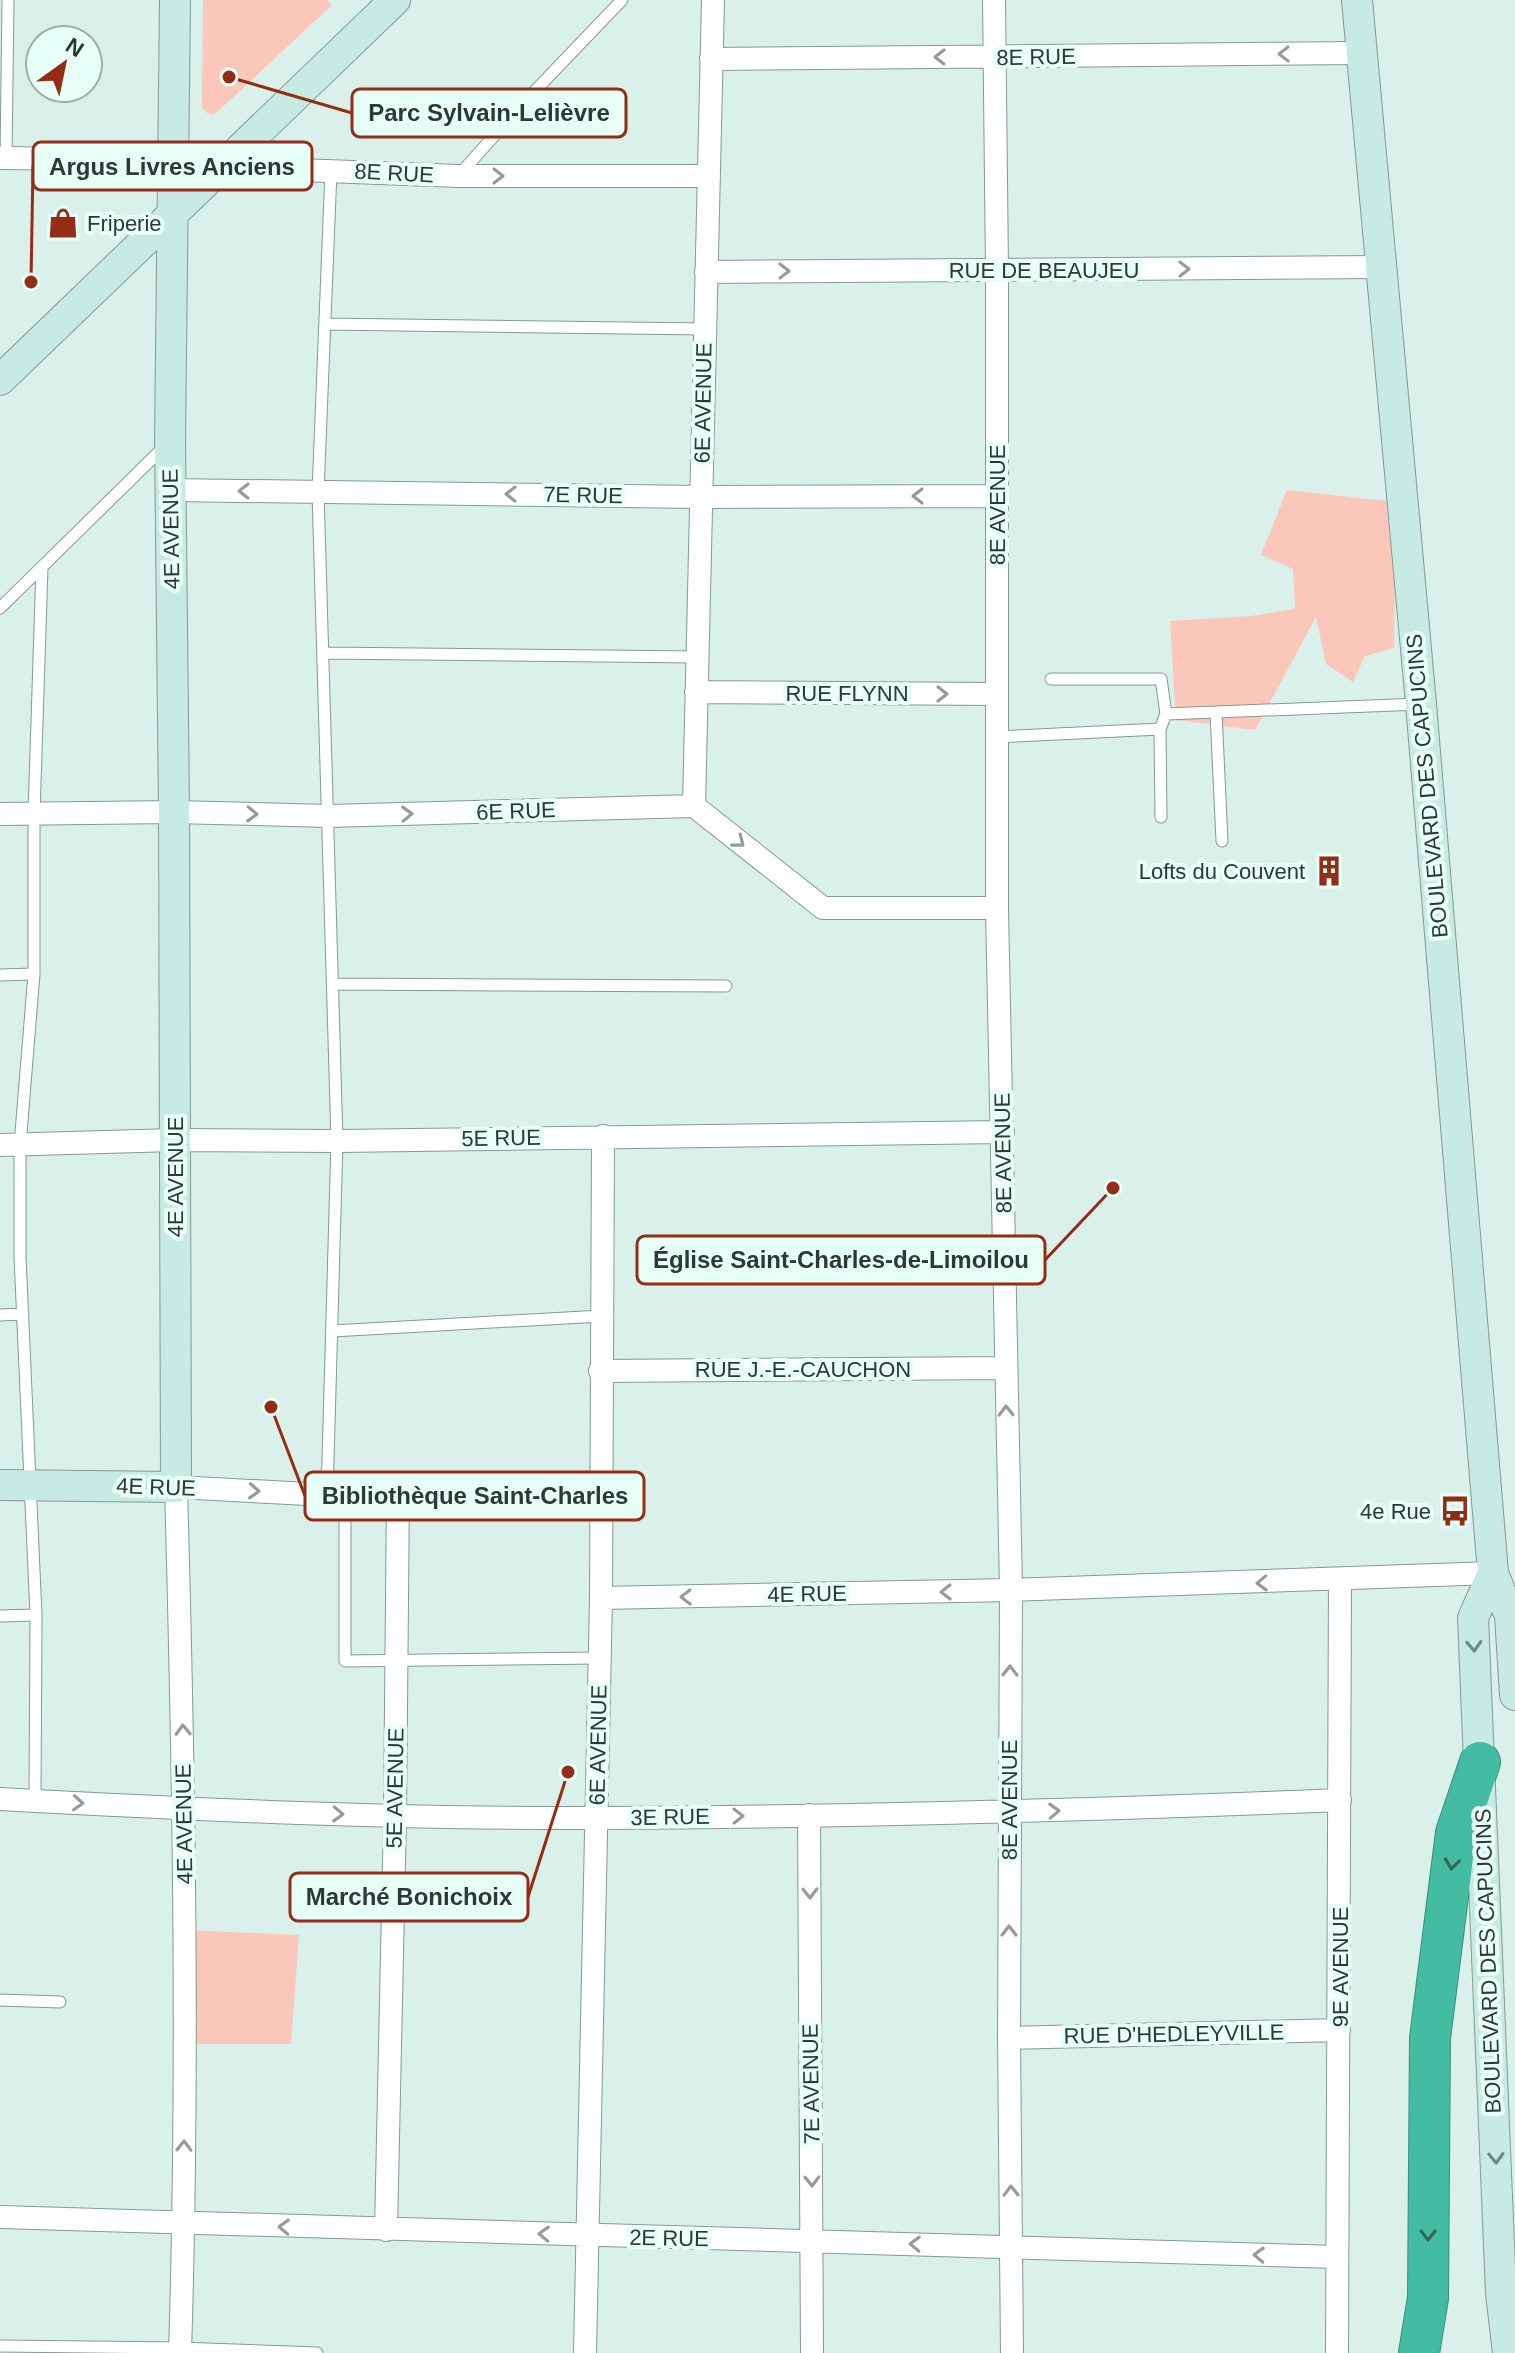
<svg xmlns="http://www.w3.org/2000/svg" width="1515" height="2353" viewBox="0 0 1515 2353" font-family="Helvetica,sans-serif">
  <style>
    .green { fill: #fcc7bb }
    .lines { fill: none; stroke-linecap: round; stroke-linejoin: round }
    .lane-casing { stroke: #839a93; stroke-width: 13 }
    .street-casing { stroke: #839a93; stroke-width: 24 }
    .secondary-casing { stroke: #839a93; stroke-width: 32 }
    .highway-casing { stroke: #3c8e7b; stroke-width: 42 }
    .lane { stroke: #fff; stroke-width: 11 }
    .street { stroke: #fff; stroke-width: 22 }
    .secondary { stroke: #c7ebe3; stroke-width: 30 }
    .highway { stroke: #43bca1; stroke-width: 40 }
    .oneway { stroke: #969c9a }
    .oneway2 { stroke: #738983 }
    .oneway3 { stroke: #35665b }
    .labels { text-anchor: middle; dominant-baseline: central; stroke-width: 8; stroke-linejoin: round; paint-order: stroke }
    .street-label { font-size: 22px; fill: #2e3835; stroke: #e6fff7 }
    .poi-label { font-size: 22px; fill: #2e3835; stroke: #e6fff7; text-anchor: end }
    .leader { fill: none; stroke: #952c15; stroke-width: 3 }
    .callout-dot { fill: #952c15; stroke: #e6fff7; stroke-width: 3 }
    .callout { fill: #e6fff7; stroke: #952c15; stroke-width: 3 }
    .callout-label { font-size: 24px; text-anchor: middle; font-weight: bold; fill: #2e3835 }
  </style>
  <rect width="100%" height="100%" fill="#d9f1ea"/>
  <path class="green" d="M203 0H328L332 5 214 115 207 113 202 107Z
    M1287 490 1396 502 1394 648 1365 656 1353 682 1326 664 1316 617 1255 730 1176 720 1170 621 1251 616 1295 609 1293 569 1261 555Z
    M184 1930 299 1935 291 2044H185Z"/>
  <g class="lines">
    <g class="lane-casing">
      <path id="lane" d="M3 160 6 158 8 0
        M458 176 531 95 622 0
        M325 324 705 329
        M0 608 165 446
        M324 653 697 657
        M1051 679H1161L1166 714
        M1216 712 1222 841
        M1160 729 1161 817
        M997 737 1160 729 1166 714 1420 704
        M0 975 34 974
        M333 984 726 986
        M0 1315 23 1314
        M332 1331 601 1316
        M345 1493V1661L600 1658
        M327 1495 337 1141 318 492 331 171
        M0 1616 36 1615
        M35 1801 36 1615 20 1257V1145L34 974V814L42 567
        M0 2000 60 2002
        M0 2346 180 2348 317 2353"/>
    </g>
    <g class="street-casing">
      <path id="street" d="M994 0 997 271V908L1011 1590 1009 2038 1012 2353
        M711 59 1362 53
        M0 158 174 160
        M224 167 458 176H708
        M706 272 1382 267
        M170 490 701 497 996 496
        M696 692 997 694
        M694 806 713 0
        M0 814 174 812 329 816 694 806 823 908H997
        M0 1145 174 1140 337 1141 1003 1132
        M600 1371 1005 1368
        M601 1598 1011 1590 1493 1573
        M0 1799C199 1810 400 1819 599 1818 846 1817 1093 1810 1340 1800
        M809 1815 812 2353
        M1009 2038 1339 2030
        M0 2217 1337 2257
        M386 2230 395 1816 398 1490
        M180 2353C189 2064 184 1776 176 1487L327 1495 398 1490 601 1486
        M585 2353 601 1598 603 1136
        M1337 2353 1340 1580"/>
    </g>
    <g class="secondary-casing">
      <path id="secondary" d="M1357 0 1421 704 1493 1573 1510 1616 1515 1695
        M0 380 395 0
        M0 1485 176 1487 174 812 170 441 175 0
        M1493 1573 1473 1618 1501 2293 1508 2353"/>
    </g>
    <g class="highway-casing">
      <path id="highway" d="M1419 2353 1428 2298 1430 2038 1456 1833 1480 1762"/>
    </g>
    <use href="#lane" class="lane"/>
    <use href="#street" class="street"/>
    <use href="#secondary" class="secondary"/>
    <use href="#highway" class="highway"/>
  </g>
  <defs><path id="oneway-chevron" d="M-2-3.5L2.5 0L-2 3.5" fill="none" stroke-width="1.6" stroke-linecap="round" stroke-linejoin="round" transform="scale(2)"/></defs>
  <g class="oneway">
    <use href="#oneway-chevron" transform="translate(1284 54) rotate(179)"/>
    <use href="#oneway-chevron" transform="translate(940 57) rotate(180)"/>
    <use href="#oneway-chevron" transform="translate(498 176)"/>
    <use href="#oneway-chevron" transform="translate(1184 269) rotate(-1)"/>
    <use href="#oneway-chevron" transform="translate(784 271)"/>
    <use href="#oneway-chevron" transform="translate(244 491) rotate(-179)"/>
    <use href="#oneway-chevron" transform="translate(511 494) rotate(-179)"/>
    <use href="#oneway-chevron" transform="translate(918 496) rotate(180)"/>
    <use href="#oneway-chevron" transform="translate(942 694)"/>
    <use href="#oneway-chevron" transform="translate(252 814) rotate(2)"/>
    <use href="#oneway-chevron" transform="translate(407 814) rotate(-2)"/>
    <use href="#oneway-chevron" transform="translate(739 842) rotate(38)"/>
    <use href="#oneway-chevron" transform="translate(1006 1411) rotate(-91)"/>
    <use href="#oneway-chevron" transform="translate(254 1491) rotate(3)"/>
    <use href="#oneway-chevron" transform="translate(1262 1583) rotate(178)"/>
    <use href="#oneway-chevron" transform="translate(946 1592) rotate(179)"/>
    <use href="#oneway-chevron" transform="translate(686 1597) rotate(179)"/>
    <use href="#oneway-chevron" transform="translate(1010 1671) rotate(-89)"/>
    <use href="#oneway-chevron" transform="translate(183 1730) rotate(-92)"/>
    <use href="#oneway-chevron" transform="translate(78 1803) rotate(3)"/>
    <use href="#oneway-chevron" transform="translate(1054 1811) rotate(-2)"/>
    <use href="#oneway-chevron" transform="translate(338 1814) rotate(2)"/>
    <use href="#oneway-chevron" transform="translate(738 1816) rotate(-1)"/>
    <use href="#oneway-chevron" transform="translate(810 1893) rotate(89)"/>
    <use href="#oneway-chevron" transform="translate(1009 1931) rotate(-90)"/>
    <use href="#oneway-chevron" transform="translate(184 2146) rotate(-89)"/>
    <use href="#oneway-chevron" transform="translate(812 2181) rotate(89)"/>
    <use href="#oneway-chevron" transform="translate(1011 2191) rotate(-91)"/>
    <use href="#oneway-chevron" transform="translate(284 2227) rotate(-178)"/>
    <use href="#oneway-chevron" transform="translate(544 2234) rotate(-178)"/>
    <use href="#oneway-chevron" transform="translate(915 2244) rotate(-178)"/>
    <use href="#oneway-chevron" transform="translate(1259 2255) rotate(-178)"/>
  </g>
  <g class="oneway2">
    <use href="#oneway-chevron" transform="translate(1474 1646) rotate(87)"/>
    <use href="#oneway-chevron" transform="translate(1496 2158) rotate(88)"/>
  </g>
  <g class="oneway3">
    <use href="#oneway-chevron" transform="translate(1452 1864) rotate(97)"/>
    <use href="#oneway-chevron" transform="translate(1428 2235) rotate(91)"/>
  </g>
  <defs>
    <g id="shop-bare" transform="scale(2.4)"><path d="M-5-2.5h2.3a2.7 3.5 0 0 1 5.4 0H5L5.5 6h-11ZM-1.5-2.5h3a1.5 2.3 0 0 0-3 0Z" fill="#952c15" stroke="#e6fff7" stroke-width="2.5" paint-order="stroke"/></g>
    <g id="building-bare" transform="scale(2.4)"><path d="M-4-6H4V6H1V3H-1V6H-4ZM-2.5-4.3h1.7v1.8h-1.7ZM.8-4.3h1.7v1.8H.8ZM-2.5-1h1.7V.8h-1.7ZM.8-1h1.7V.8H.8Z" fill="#952c15" stroke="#e6fff7" stroke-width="2.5" paint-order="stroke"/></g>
    <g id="bus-bare" transform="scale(2.4)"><path d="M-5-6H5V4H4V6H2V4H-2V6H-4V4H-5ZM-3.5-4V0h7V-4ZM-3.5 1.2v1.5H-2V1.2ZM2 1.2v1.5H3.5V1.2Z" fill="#952c15" stroke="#e6fff7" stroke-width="2.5" paint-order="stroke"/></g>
  </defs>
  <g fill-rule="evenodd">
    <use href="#shop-bare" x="63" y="223"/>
    <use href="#building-bare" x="1329" y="871"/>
    <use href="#bus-bare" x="1455" y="1511"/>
  </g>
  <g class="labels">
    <g class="street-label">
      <text transform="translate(1036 57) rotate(-1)">8E RUE</text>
      <text transform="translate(394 173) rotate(3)">8E RUE</text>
      <text x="1044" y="270">RUE DE BEAUJEU</text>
      <text transform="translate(703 403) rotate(-89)">6E AVENUE</text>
      <text transform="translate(583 495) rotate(1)">7E RUE</text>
      <text transform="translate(997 505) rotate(-90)">8E AVENUE</text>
      <text transform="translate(171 529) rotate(-91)">4E AVENUE</text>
      <text x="847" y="693">RUE FLYNN</text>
      <text transform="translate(1427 786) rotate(-95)">BOULEVARD DES CAPUCINS</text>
      <text transform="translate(516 811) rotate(-2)">6E RUE</text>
      <text transform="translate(501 1138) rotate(-1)">5E RUE</text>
      <text transform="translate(1003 1153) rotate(-91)">8E AVENUE</text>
      <text transform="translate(175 1177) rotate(-90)">4E AVENUE</text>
      <text x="803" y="1369">RUE J.-E.-CAUCHON</text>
      <text transform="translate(156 1487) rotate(2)">4E RUE</text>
      <text transform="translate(807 1594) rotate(-1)">4E RUE</text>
      <text transform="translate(598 1745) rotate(-89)">6E AVENUE</text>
      <text transform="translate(395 1788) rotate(-89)">5E AVENUE</text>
      <text transform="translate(1009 1800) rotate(-90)">8E AVENUE</text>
      <text transform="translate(670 1817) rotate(-1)">3E RUE</text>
      <text transform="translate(184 1824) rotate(-91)">4E AVENUE</text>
      <text transform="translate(1488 1961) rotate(-92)">BOULEVARD DES CAPUCINS</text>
      <text transform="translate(1340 1967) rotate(-90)">9E AVENUE</text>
      <text transform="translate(1174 2034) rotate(-1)">RUE D'HEDLEYVILLE</text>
      <text transform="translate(811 2084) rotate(-91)">7E AVENUE</text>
      <text transform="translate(669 2238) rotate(1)">2E RUE</text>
    </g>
    <g class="poi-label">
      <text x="87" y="223" text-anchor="start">Friperie</text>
      <text x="1305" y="871">Lofts du Couvent</text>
      <text x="1431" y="1511">4e Rue</text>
    </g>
  </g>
  <path class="leader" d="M229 77L352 113M31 282L33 166M1113 1188L1045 1260M271 1407L305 1496M568 1772L528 1897"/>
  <g class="callout-dot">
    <circle cx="229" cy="77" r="8"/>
    <circle cx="31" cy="282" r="8"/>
    <circle cx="1113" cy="1188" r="8"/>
    <circle cx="271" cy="1407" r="8"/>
    <circle cx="568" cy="1772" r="8"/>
  </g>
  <g class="callout">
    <rect x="352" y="89" width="274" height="48" rx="8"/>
    <rect x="33" y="142" width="279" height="48" rx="8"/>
    <rect x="637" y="1236" width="408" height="48" rx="8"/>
    <rect x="305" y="1472" width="339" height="48" rx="8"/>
    <rect x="290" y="1873" width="238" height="48" rx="8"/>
  </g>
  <g class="callout-label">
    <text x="489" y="121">Parc Sylvain-Lelièvre</text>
    <text x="172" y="175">Argus Livres Anciens</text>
    <text x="841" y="1268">Église Saint-Charles-de-Limoilou</text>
    <text x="475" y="1504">Bibliothèque Saint-Charles</text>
    <text x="409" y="1905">Marché Bonichoix</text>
  </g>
  <g transform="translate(64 64) rotate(33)"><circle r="38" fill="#e6fff7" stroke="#9cafa9" stroke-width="2"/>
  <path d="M0-6L14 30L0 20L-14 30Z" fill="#952c15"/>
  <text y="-12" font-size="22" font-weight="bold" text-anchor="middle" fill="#2e3835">N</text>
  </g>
</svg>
